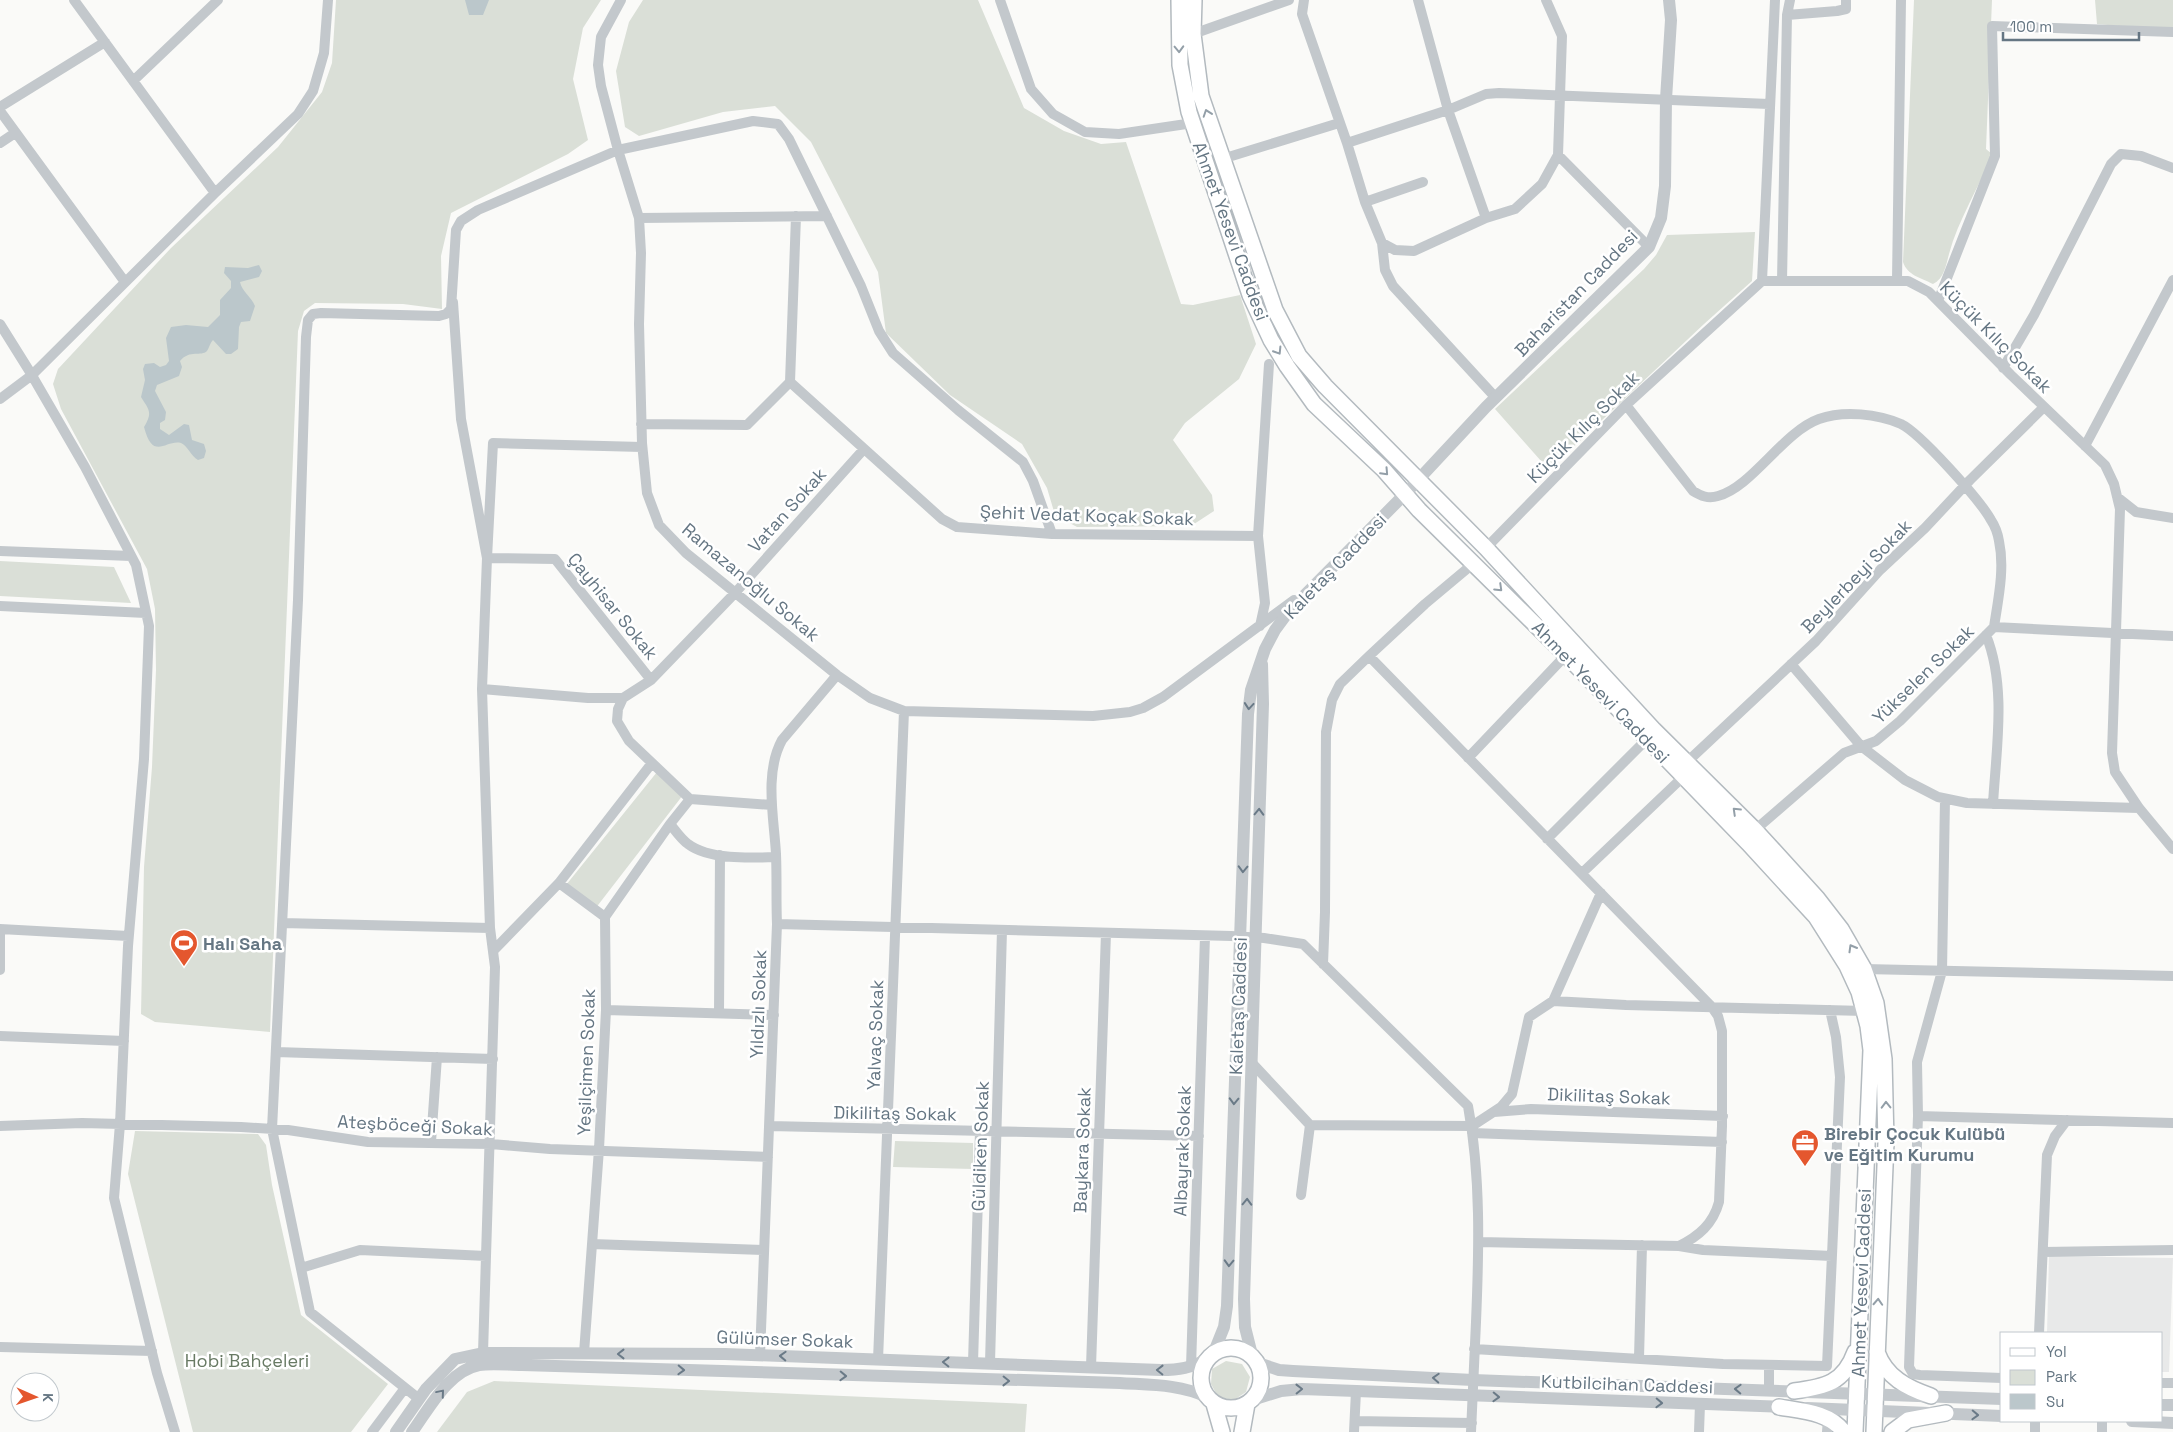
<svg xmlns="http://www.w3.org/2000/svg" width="2173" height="1432" viewBox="0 0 2173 1432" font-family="'Space Grotesk',sans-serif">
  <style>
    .built { fill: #e8e9e9 }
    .green { fill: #dadfd7 }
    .water { fill: #bbc7cb }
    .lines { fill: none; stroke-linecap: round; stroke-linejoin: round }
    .secondary-casing { stroke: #b3babf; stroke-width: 18 }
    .minor { stroke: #c3c8cc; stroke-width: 10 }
    .tertiary { stroke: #c3c8cc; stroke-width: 12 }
    .secondary { stroke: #fff; stroke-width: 15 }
    .oneway { stroke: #939fa8 }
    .oneway2 { stroke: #6a7a87 }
    .labels { text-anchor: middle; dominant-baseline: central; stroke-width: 5; stroke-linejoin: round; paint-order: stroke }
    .street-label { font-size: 18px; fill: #657683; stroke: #fff }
    .poi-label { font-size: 18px; font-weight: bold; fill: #657683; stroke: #fff; text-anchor: start }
    .park-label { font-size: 18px; fill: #687a64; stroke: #fff }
  </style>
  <rect width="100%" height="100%" fill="#fafaf8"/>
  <path class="built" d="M2049 1256 2173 1258 2169 1372H2162V1333H2047Z"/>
  <path class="green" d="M336 0H601L583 28 573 79 588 140 568 154 451 213 441 256 442 309 403 304 315 303 304 311 298 331 270 1032 155 1022 141 1014 144 867 152 767 156 670 155 609 147 569 61 409 53 384 58 369 171 248 278 147 322 92 332 63Z
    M643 0H978L1024 108 1064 131 1101 144 1126 142 1181 304 1193 305 1240 295 1256 344 1239 379 1185 423 1173 440 1212 495 1214 511 1191 526 1077 527 1055 515 1047 488 1022 444 950 395 886 333 878 272 811 142 775 106 723 112 639 136 625 127 616 71 629 22Z
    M1914 0H1992L1986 149 1992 154C1979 188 1958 220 1949 254 1946 265 1944 279 1933 284 1921 278 1907 275 1903 262Z
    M2095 0H2173V31L2097 24Z
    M1755 232 1752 281 1704 324 1549 470 1495 409 1644 269 1656 255 1667 235Z
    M0 561 114 567 131 603 0 596Z
    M657 772 683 795 595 909 566 885Z
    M135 1131 258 1134 266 1145 272 1185 301 1315 388 1384 351 1432H193L128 1174Z
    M895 1141 973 1143V1169L893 1167Z
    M1226 1361 1242 1364 1250 1377 1246 1392 1234 1400 1218 1397 1211 1384 1212 1369Z
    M494 1381 1027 1404 1025 1432H437L467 1392Z"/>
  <path class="water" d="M465 0H489L483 15H469Z
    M259 265 262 271 259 277 240 282C242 292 251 296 255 306L250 321 241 322 239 327 238 349 231 354H226L213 340C210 343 209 348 207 351 201 357 190 349 180 361L182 367 179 376 157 385 155 391 166 412 165 420 160 423V429L169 435 184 424 189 425 192 440 204 444 206 451 204 458 198 460C191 456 187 445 181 443 166 439 153 462 144 427 153 412 149 410 141 397L145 380 143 369 145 364 154 363 160 367 166 365 169 361 166 338 171 327 186 325 208 327 220 315V300L231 288V281L224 273 225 267 248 268Z"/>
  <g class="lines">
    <g class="secondary-casing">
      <path id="secondary" d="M1179 0 1180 65 1189 112 1250 295 1271 340 1287 366 1314 404 1384 470 1419 510 1566 655 1748 843 1816 917 1847 966 1859 992 1868 1026 1871 1050 1855 1432
        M1194 0 1193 34 1201 96 1275 310 1299 356 1325 386 1486 548 1654 730 1755 830 1817 898 1841 929 1864 969 1876 1003 1884 1059 1886 1142 1874 1432
        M1201 1378a30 30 0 1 1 60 0a30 30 0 1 1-60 0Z
        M1877 1352C1886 1377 1907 1388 1931 1396
        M1794 1391C1825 1387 1844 1383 1855 1352
        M1214 1404 1222 1432
        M1779 1407C1802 1411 1829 1412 1844 1432
        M1242 1432 1247 1404
        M1892 1432 1908 1420 1946 1413"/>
    </g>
    <path class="minor" d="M74 0 215 193
      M621 0 601 37 598 65 601 86 618 150 639 218 641 253 639 324 642 443 647 493 659 525 686 553 837 675 870 698 904 711 1093 716 1130 712 1143 708 1163 697 1294 600
      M1000 0 1031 89 1053 114 1085 132 1119 134 1193 123
      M1304 0 1302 14 1347 143
      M1418 0 1448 110 1486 218 1414 251 1395 250 1382 243 1365 202 1347 143 1448 110 1486 94 1499 93 1769 104
      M1787 15 1837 11 1846 9V0
      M1193 34 1289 0
      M133 81 218 0
      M0 107 105 42
      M0 111 125 282
      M0 143 15 133
      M1558 155 1649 247
      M1222 159 1339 123
      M1365 202 1423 182
      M639 218 827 216
      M1486 218 1515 209 1542 184 1558 155 1562 36 1546 0
      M1382 243 1385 270 1393 286 1496 398
      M1897 280 1901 0
      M1762 281 1775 0
      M1782 281 1787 15 1790 0
      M1938 301 1995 156 1992 26 2173 32
      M453 302 461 419 487 558 482 689 490 928 495 967 483 1353
      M0 324 30 372 85 467 136 565 149 626 144 759 128 946 120 1124 114 1198 157 1373 175 1432
      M2003 368 2034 315 2111 164 2121 154 2141 156 2173 168
      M790 382 942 519 957 527 1052 534 1258 536
      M790 382 796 216
      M0 399 32 375 215 193 298 114 313 91 324 53 328 0
      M1626 405 1693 491C1701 496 1708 499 1718 496 1752 487 1783 432 1819 419 1844 410 1878 414 1901 424 1920 433 1980 500 1991 520 1995 526 1998 535 1999 541 2005 569 1998 600 1994 627
      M641 424 747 425 790 382
      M2085 446 2173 280
      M642 447 493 443 487 558 555 559 651 680
      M2117 497 2136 512 2173 518
      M1486 548 1626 405 1762 281H1908L1929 292 2011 375 2105 465 2114 484 2120 509 2112 753 2115 772 2139 808 2173 849
      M0 551 131 556
      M0 606 146 613
      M1260 626 1265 603 1258 536 1269 364
      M1986 635C2007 687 1996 750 1993 804
      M1369 656 1711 1006 1718 1016 1722 1031V1126L1719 1202C1713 1224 1699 1236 1679 1246
      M1791 664 1861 746 1905 780 1938 797 1967 803 2139 808
      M482 689 588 698H623
      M1468 758 1566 655
      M1686 763 1816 641 1880 570 1925 528 1970 480 2044 407
      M1945 799 1942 971 1917 1062 1918 1116 1909 1367 1913 1374 1920 1375 2002 1378
      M772 805 690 799 629 741 617 721 618 709 623 698 651 680 735 593 864 449
      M670 824C675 830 681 839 688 844 709 860 751 858 776 857
      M1755 830 1844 753 1876 741 1900 721 1994 627 2173 636
      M1547 839 1646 740
      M1582 873 1683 777
      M559 883 605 917
      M282 923 490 928
      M777 924 1231 936 1264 938 1303 944 1468 1106C1481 1177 1479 1250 1476 1322 1474 1359 1473 1395 1471 1432
      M0 929 128 936
      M493 951 559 883 652 763
      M1323 964 1325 912 1326 732 1332 700 1340 684 1369 656 1425 604 1474 563
      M1864 969 2173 976
      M0 970V929
      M1553 1001 1626 1005 1864 1011
      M606 1010 774 1015
      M719 1013 720 855
      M0 1036 124 1041
      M276 1052 493 1059
      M1251 1062 1310 1125 1301 1195
      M1494 1112 1531 1109 1723 1116
      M1918 1116 2173 1123
      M1310 1125 1472 1126
      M0 1126 82 1123 241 1127 288 1130 368 1142 491 1144 550 1149 768 1157
      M770 1126 1199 1136
      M1472 1126 1501 1107 1512 1094 1529 1017 1553 1001 1601 893
      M1472 1133 1722 1142
      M431 1142 437 1057
      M1479 1242 1679 1246 1703 1250 1832 1256
      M592 1244 763 1250
      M2043 1252 2173 1250
      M301 1268 360 1250 486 1256
      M2039 1333 2047 1155 2055 1136 2067 1120
      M0 1347 152 1351
      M1474 1349 1723 1364 1827 1366 1840 1077 1836 1037 1830 1010
      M584 1353 599 1149 606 1010 605 917 670 824 690 799
      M760 1355 777 924C776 901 777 878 776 854 774 818 764 773 782 740L837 675
      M1639 1358 1642 1245
      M878 1360 904 711
      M973 1363 980 1131
      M990 1363 1002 930
      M1091 1367 1106 933
      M1191 1367 1205 936
      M2162 1383H2173
      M1769 1391V1365
      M419 1399 310 1312 272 1129 298 600 306 337 308 320 313 314 321 313 439 316 446 314 451 309 456 230 461 221 478 210 618 150 753 121 778 124 789 139 861 286 879 331 893 353 958 410 1023 462 1033 481 1052 534
      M1355 1421 1472 1423
      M372 1432 405 1388
      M1354 1432 1356 1391
      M1699 1432 1700 1404
      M1827 1432 1828 1418
      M2035 1432V1421
      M2102 1432V1421"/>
    <path class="tertiary" d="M1214 1352 1224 1327 1227 1306 1248 714 1251 690 1265 649 1275 630 1289 611 1405 494 1486 407 1649 247 1661 218 1665 186 1666 99 1671 20 1669 0
      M1252 1355 1245 1327 1244 1299 1263 704 1262 664
      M1258 1363 1279 1370 1293 1371 1473 1380 2002 1399
      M1252 1400 1281 1391 1302 1389 1787 1407
      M2162 1405H2173
      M1807 1408 2002 1416
      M2132 1421 2173 1423
      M396 1432 426 1389 455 1359 483 1353 725 1354 1161 1370C1179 1370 1191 1368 1207 1359
      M412 1432C429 1409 448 1371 479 1365 493 1363 508 1365 522 1365L1120 1383C1150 1385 1179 1384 1207 1397"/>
    <use href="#secondary" class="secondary"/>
  </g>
  <defs><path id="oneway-chevron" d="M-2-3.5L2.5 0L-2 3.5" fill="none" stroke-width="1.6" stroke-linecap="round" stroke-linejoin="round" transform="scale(1.25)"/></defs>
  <g class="oneway">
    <use href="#oneway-chevron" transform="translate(1179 49) rotate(88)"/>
    <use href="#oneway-chevron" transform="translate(1207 113) rotate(-109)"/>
    <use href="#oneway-chevron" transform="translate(1278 351) rotate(58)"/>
    <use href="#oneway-chevron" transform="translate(1385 472) rotate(47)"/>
    <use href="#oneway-chevron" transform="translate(1499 588) rotate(44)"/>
    <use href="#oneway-chevron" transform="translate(1736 811) rotate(-136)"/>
    <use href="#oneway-chevron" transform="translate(1852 948) rotate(-120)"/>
    <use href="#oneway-chevron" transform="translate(1886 1105) rotate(-91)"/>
    <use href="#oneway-chevron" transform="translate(1878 1302) rotate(-87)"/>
  </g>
  <g class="oneway2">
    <use href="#oneway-chevron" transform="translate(1249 706) rotate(95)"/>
    <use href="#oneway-chevron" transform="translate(1259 812) rotate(-88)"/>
    <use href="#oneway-chevron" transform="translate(1243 869) rotate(92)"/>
    <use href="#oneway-chevron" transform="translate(1234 1101) rotate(92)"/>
    <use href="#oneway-chevron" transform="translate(1247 1202) rotate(-88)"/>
    <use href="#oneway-chevron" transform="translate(1229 1263) rotate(92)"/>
    <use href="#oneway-chevron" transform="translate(621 1354) rotate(-180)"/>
    <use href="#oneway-chevron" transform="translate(783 1356) rotate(-178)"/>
    <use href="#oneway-chevron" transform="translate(946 1362) rotate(-179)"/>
    <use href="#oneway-chevron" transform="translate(681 1370) rotate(2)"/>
    <use href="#oneway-chevron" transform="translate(1160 1370) rotate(-179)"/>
    <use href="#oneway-chevron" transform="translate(843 1376) rotate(2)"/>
    <use href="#oneway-chevron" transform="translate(1436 1378) rotate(-177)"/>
    <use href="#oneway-chevron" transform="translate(1006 1381) rotate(1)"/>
    <use href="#oneway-chevron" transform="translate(1299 1389) rotate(-1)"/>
    <use href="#oneway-chevron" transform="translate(1738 1389) rotate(-178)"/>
    <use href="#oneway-chevron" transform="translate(441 1393) rotate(-50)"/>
    <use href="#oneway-chevron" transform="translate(1496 1397) rotate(2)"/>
    <use href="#oneway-chevron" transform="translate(1659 1403) rotate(2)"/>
    <use href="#oneway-chevron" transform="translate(1975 1415) rotate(2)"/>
  </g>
  <defs>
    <g id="stadium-pin" transform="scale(1.4375)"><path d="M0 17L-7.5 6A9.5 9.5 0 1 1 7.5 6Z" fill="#e4572e" stroke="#fff"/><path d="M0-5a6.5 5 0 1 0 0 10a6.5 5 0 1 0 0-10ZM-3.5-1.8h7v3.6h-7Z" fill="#fff"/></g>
    <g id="office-pin" transform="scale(1.4375)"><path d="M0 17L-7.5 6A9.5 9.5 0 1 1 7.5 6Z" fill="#e4572e" stroke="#fff"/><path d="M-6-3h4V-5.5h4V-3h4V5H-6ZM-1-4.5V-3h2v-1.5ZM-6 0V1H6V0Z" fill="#fff"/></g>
  </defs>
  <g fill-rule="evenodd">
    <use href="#stadium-pin" x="184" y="943"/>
    <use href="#office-pin" x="1805" y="1143"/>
  </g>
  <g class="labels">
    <g class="street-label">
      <text transform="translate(1231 231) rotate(70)">Ahmet Yesevi Caddesi</text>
      <text transform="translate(1576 293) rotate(-46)">Baharistan Caddesi</text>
      <text transform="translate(1996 337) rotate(45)">Küçük Kılıç Sokak</text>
      <text transform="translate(1583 427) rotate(-45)">Küçük Kılıç Sokak</text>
      <text transform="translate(787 510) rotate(-48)">Vatan Sokak</text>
      <text transform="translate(1087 515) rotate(2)">Şehit Vedat Koçak Sokak</text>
      <text transform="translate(1335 566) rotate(-46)">Kaletaş Caddesi</text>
      <text transform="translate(1856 576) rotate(-46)">Beylerbeyi Sokak</text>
      <text transform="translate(751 582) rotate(40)">Ramazanoğlu Sokak</text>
      <text transform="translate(613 606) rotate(51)">Çayhisar Sokak</text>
      <text transform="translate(1923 674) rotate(-44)">Yükselen Sokak</text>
      <text transform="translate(1601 692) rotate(46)">Ahmet Yesevi Caddesi</text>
      <text transform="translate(758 1004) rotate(-88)">Yıldızlı Sokak</text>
      <text transform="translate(1238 1006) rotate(-88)">Kaletaş Caddesi</text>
      <text transform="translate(875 1035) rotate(-88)">Yalvaç Sokak</text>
      <text transform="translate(586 1062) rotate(-88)">Yeşilçimen Sokak</text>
      <text transform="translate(1609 1096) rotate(2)">Dikilitaş Sokak</text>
      <text transform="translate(895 1113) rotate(1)">Dikilitaş Sokak</text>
      <text transform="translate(415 1125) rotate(3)">Ateşböceği Sokak</text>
      <text transform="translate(980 1146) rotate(-88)">Güldiken Sokak</text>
      <text transform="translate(1082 1150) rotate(-88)">Baykara Sokak</text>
      <text transform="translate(1182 1151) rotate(-88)">Albayrak Sokak</text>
      <text transform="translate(1861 1283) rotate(-88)">Ahmet Yesevi Caddesi</text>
      <text transform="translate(785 1339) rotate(2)">Gülümser Sokak</text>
      <text transform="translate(1627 1384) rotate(2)">Kutbilcihan Caddesi</text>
    </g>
    <g class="poi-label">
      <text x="203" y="943">Halı Saha</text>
      <text x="1824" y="1133">Birebir Çocuk Kulübü<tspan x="1824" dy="21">ve Eğitim Kurumu</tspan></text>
    </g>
    <g class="park-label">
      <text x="247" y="1360">Hobi Bahçeleri</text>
    </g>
  </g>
  <rect x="2000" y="1332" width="162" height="90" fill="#ffffff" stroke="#c1c8cd"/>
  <rect x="2010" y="1348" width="25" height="8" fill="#ffffff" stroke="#c1c8cd"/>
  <text x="2046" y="1357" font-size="15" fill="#657683">Yol</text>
  <rect x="2010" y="1370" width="25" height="15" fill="#dadfd7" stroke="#c1c8cd"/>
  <text x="2046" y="1382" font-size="15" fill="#657683">Park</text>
  <rect x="2010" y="1394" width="25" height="15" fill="#bbc7cb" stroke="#c1c8cd"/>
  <text x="2046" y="1407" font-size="15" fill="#657683">Su</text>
  <g transform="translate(35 1397) rotate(92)"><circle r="24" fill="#ffffff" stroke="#c1c8cd"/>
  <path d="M0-4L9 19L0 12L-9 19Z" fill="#e4572e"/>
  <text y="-8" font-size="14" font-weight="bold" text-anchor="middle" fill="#657683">K</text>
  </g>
  <path d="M2003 32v8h136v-8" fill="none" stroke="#657683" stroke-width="2.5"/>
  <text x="2010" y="32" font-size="15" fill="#657683" stroke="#ffffff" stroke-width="4" paint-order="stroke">100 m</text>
</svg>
